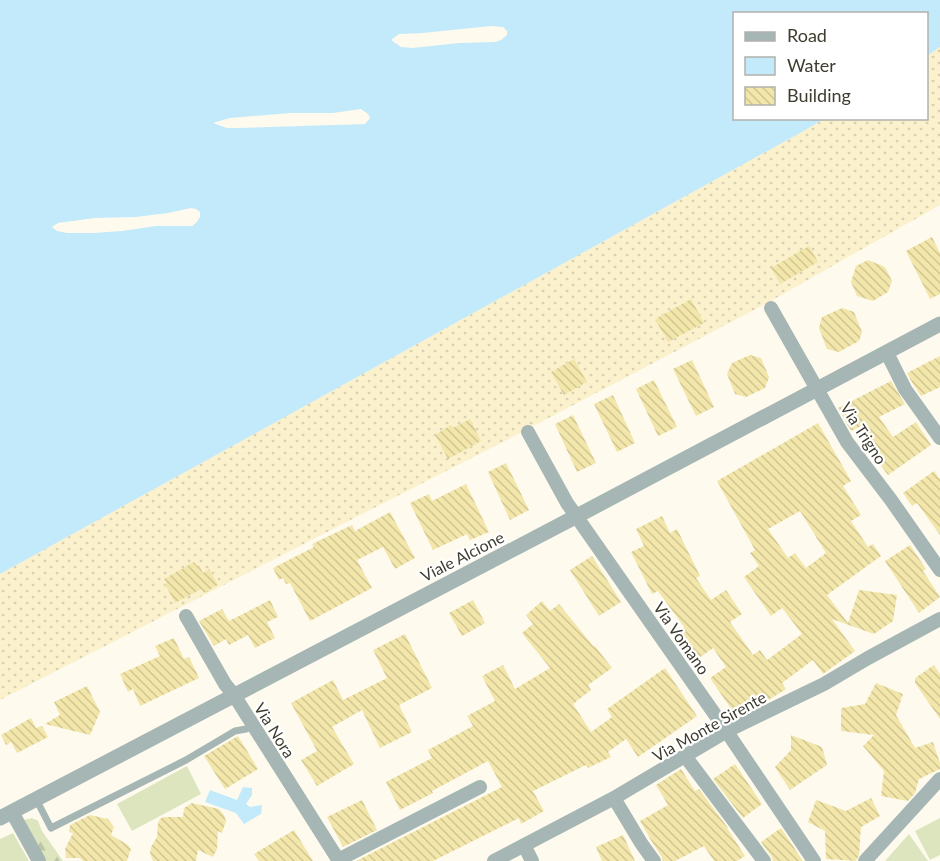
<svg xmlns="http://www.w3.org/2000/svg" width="940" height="861" viewBox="0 0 940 861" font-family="Lato,sans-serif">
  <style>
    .green { fill: #dce5be }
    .forest { fill: url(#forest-firs) }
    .sand { fill: url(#sand-dots) }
    .water { fill: #c3eafb }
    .pier { fill: #fefbee }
    .building { fill: url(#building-back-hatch); fill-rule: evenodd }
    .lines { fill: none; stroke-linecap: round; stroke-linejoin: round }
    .service { stroke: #a5b6b5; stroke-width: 7 }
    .minor { stroke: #a5b6b5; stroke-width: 14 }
    .tertiary { stroke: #a5b6b5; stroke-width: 15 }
    .labels { text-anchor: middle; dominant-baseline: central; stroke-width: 4.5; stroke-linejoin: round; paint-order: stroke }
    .street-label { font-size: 16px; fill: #3e3c2f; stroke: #fff }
  </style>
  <defs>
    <pattern id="forest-firs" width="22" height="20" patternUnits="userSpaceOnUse" patternTransform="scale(1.5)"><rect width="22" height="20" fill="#dce5be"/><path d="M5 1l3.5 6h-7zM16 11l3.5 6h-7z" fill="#bec5a4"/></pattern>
    <pattern id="sand-dots" width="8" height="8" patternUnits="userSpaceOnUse" patternTransform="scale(1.5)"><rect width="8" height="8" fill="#fbf1cc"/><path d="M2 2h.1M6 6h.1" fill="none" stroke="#d8d0b0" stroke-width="1.8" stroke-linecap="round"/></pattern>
    <pattern id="building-back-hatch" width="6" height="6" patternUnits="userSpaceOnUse" patternTransform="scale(1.5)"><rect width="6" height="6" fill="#f3e6aa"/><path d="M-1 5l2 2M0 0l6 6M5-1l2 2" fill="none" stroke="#d1c693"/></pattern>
  </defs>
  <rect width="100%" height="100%" fill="#fefbee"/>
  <path class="green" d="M187 766 201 794 132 831 117 804Z
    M940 818V855L930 860 915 831Z
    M13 833 29 861H0V839Z
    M909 834 928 861H885Z"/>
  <path class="forest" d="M32 818 38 821 42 831 63 861H45L23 820Z"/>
  <path class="sand" d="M940 47V205L769 302 522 432 0 700V574L800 133 824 119 926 118 927 56Z"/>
  <path class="water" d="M0 0H940V47L927 56 926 14H734V118L824 119 800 133 0 574Z
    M243 787 252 788V795L246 804 250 807 262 805 261 814 244 824 236 813 205 802 210 790 237 800Z"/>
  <path class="pier" d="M491 26 503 27 507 31V35L501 40 495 42 459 43 412 48 401 47 391 40 399 34 423 33Z
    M361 109 368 114 370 118 365 124 239 128H227L213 123 230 118 291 113H333Z
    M191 208 196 209 200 212V217L196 223 192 226H156L122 231 93 233H67L57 231 52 227 58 223 95 218 136 217 168 213Z"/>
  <path class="building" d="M932 237 940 253V294L930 299 906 251Z
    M809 246 818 262 780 284 771 268Z
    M868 260 885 267 892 281 888 292 873 301 857 296 851 282 856 266Z
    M691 299 704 323 668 342 655 319Z
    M842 308 854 312 862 332 859 341 839 352 827 349 819 328 822 317Z
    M750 355 761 358 769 377 765 388 746 397 735 394 727 374 732 363Z
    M940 356V387L921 396 913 384 907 373Z
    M574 359 587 382 564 395 551 372Z
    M692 360 714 407 696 416 673 369Z
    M654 380 677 427 658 436 636 389Z
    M891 381 905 404 879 417 893 437 916 422 931 445 888 475 876 459 881 455 861 426 851 431 838 408Z
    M613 395 635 443 617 452 594 404Z
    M573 415 596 463 577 472 555 424Z
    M470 419 481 441 448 459 435 435 451 425 453 428Z
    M818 423 851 481 843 486 861 515 851 521 868 547 873 544 881 556 827 595 848 623 859 590 897 595 893 621 874 634 832 619 855 651 823 674 813 660 782 683 786 689 762 704 759 700 736 716 710 678 726 667 713 648 695 661 675 633 684 627 658 591 652 594 631 552 644 546 636 529 662 516 670 533 677 529 700 576 696 578 711 600 726 590 742 614 730 622 753 655 760 650 767 660 802 634 782 608 771 616 744 577 759 566 750 553 755 550 717 481ZM800 511 826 553 806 568 795 553 788 558 768 529Z
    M506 463 529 510 510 520 488 472Z
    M934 471 940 479V535L917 503 912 506 903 493Z
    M466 484 489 532 470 540 467 534 433 550 410 503 429 494 432 501Z
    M390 512 415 558 395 569 383 547 357 560 372 588 310 621 290 583 286 584 283 578 279 580 273 568 314 547 312 544 352 525 355 531Z
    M910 545 926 569 923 571 940 597 919 613 885 561Z
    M592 556 621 602 599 616 570 570Z
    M194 562 197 566 199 565 203 573 209 569 218 585 204 593 201 589 175 603 165 584 167 583 164 579Z
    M270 600 278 617 267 622 275 638 255 648 248 635 229 645 226 639 214 646 199 621 222 609 229 621Z
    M473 600 485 623 462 636 449 613Z
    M542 601 550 611 559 604 594 647 595 646 612 668 588 685 591 690 573 704 591 732 612 717 607 709 665 668 697 716 638 757 626 739 608 752 611 757 588 768 586 765 533 791 544 811 521 824 519 818 433 861H356L502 787 488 761 432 791 433 793 400 810 386 782 432 758 428 750 473 726 467 716 495 701 482 676 503 665 515 689 550 668 522 633 533 624 526 615Z
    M405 634 432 688 399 705 412 732 380 748 362 710 332 727 354 764 317 786 301 760 317 751 291 703 333 680 343 700 387 678 373 650Z
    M174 638 184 659 189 657 199 678 140 706 133 689 128 692 120 674 160 656 155 646Z
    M934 665 940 674V719L915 683V678Z
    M876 683 903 694 896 715 915 748 933 742 940 763V769L919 779 915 793 908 801 881 796 884 771 863 746 874 735 841 731V708L865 704Z
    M87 686 100 712 90 735 45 724 60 715 54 702Z
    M31 718 36 728 42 726 48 737 17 753 11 742 6 745 1 735Z
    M791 735 822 747 827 765 790 790 775 767 791 750Z
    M238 736 258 769 225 789 204 756Z
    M735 764 762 804 743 818 713 779Z
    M681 769 695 791 699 789 728 828H727L745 856 737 861H714L704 846 675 861H663L661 856 652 842 640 821 668 805 656 785Z
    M871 798 880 816 861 827 859 855 856 861 826 859 825 831 808 822 816 800 846 811Z
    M362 800 377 830 343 847 327 817Z
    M192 803 219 809 224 815 226 821 222 833 218 831 217 849 213 857 198 850 196 861H153L150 853 151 847 157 837 158 823 160 819 163 817H183L184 808Z
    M90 815 108 819 114 827 111 835 128 845 131 849 127 861H83L80 858H66L65 849 73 833 69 832 70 825Z
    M781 828 803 861H773L771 856 761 842Z
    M294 830 313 861H259L254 854Z
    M623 835 635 861H602L596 847Z"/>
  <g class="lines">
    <path class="service" d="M36 799 51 828 186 760 235 731 246 729 252 725"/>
    <path class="minor" d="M771 308 847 442 891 500 940 570
      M887 353 905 389 940 438
      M528 432 567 503 723 726 814 861
      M186 616 225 684 234 695 339 861
      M685 756 764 861
      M614 798 641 843 654 861
      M12 812 39 861
      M524 845 532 861
      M338 860 480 787
      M494 861 614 798 727 731 824 684 868 658 940 619
      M865 861 940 779"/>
    <path class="tertiary" d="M0 818 577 516 940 324"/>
  </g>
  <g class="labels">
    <g class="street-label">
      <text transform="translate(864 433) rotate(57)">Via Trigno</text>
      <text transform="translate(462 556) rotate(-27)">Viale Alcione</text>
      <text transform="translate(682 638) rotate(55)">Via Vomano</text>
      <text transform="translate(709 726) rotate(-29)">Via Monte Sirente</text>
      <text transform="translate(275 730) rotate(58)">Via Nora</text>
    </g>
  </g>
  <rect x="733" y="12" width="195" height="108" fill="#ffffff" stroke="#b2b1ac" stroke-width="1.5"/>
  <rect x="745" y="32" width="30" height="9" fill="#a5b6b5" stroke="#b2b1ac" stroke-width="1.5"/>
  <text x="787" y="42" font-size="18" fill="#3e3c2f">Road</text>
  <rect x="745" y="57" width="30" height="18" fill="#c3eafb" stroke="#b2b1ac" stroke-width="1.5"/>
  <text x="787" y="72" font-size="18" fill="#3e3c2f">Water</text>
  <rect x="745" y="87" width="30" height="18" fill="url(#building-back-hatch)" stroke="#b2b1ac" stroke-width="1.5"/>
  <text x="787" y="102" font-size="18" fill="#3e3c2f">Building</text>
</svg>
